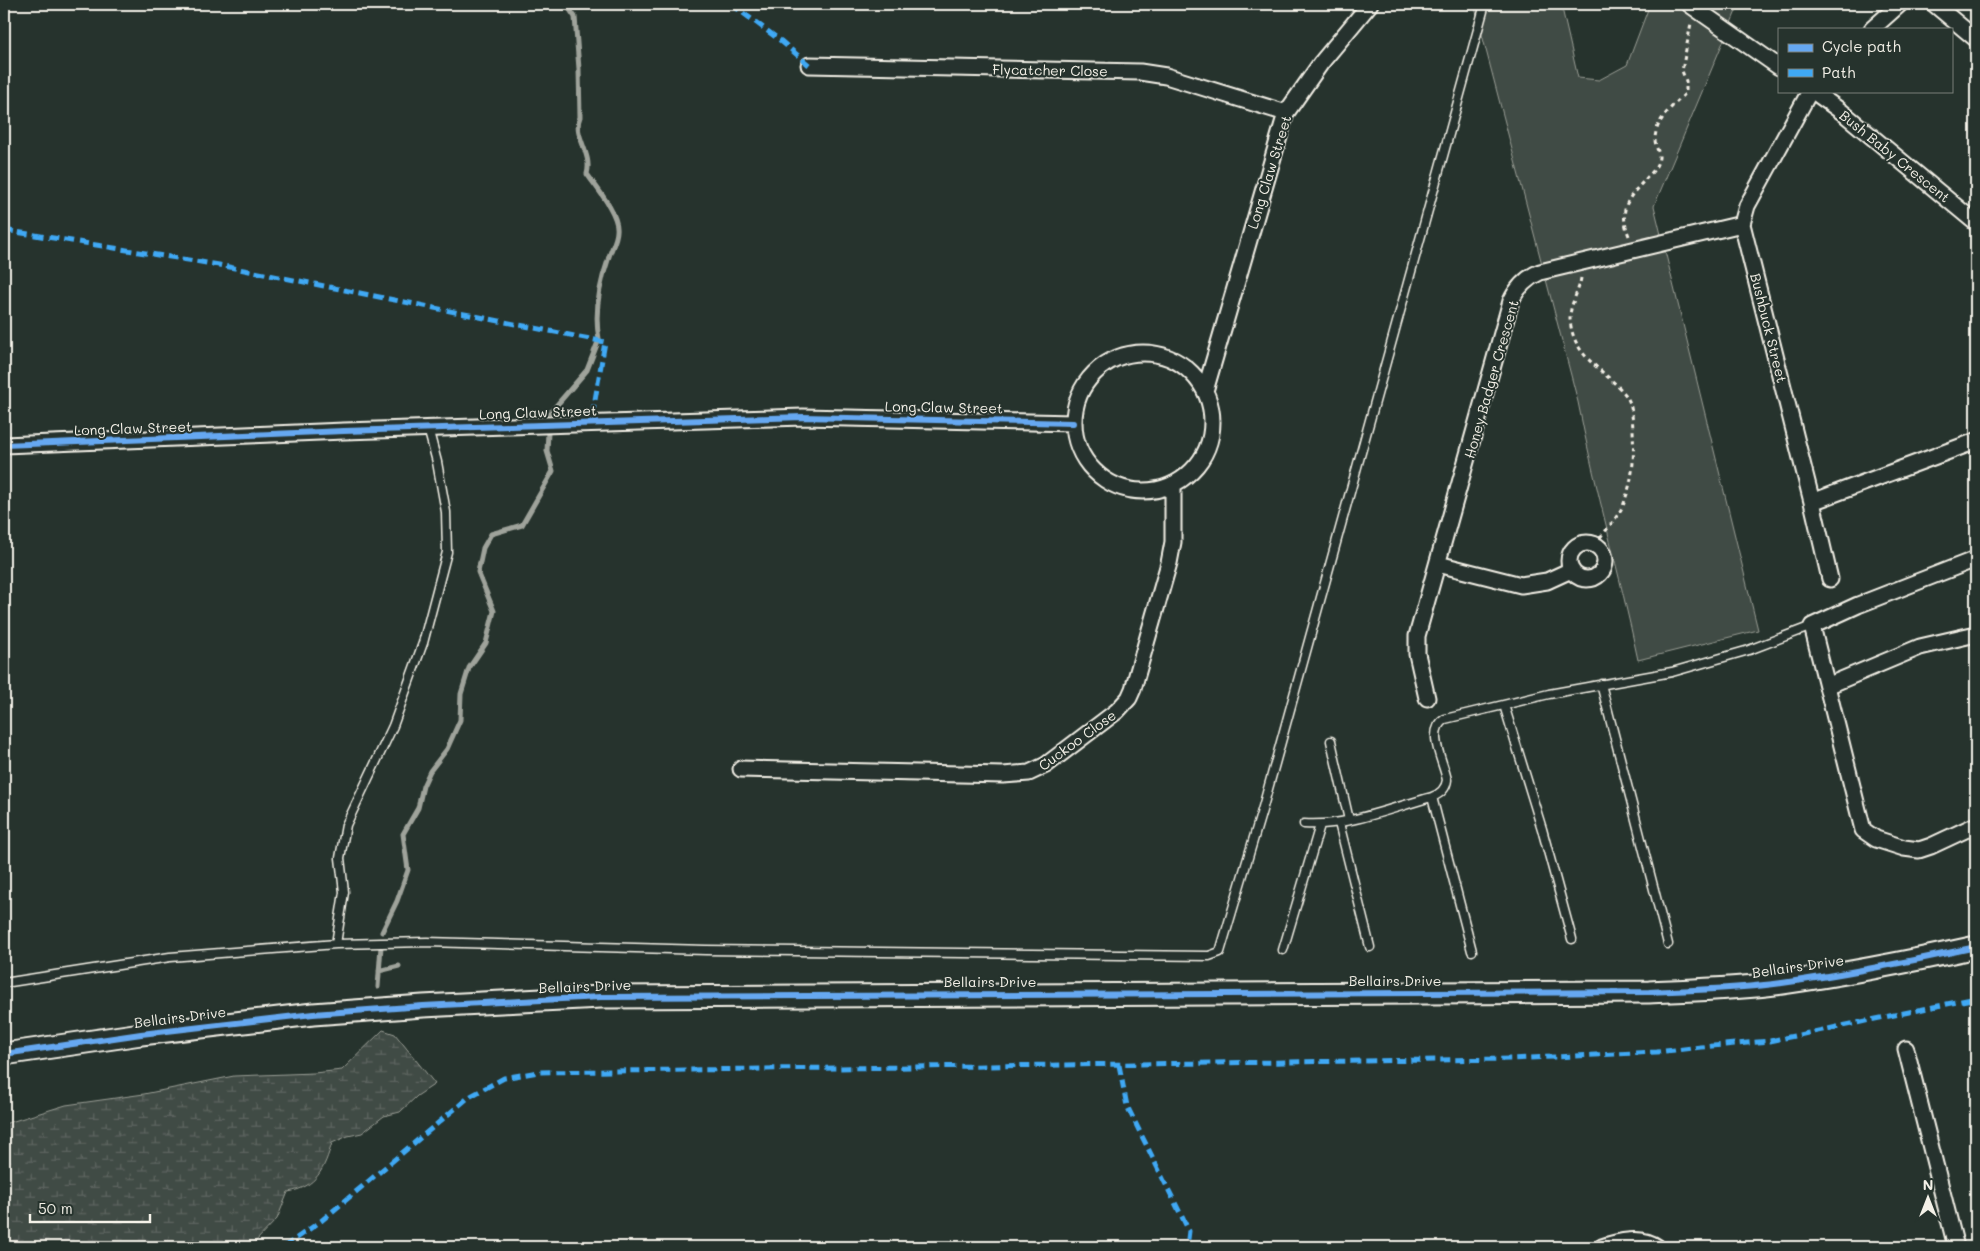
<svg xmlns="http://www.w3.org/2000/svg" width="1980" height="1251" viewBox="0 0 1980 1251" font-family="Mali,sans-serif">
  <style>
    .wetland { fill: url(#wetland-marsh); stroke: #9a9e96 }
    .park { fill: #414b45; stroke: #9a9e96 }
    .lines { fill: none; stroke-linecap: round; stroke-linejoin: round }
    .stream { stroke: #9fa39b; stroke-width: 5 }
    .lane-casing { stroke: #f4f1e8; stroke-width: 11 }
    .street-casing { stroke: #f4f1e8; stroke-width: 19 }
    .secondary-casing { stroke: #f4f1e8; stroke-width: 25 }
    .path { stroke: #f4f1e8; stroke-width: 3; stroke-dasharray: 4 4; stroke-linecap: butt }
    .lane { stroke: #26332d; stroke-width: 8 }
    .street { stroke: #26332d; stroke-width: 15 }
    .secondary { stroke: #26332d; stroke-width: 21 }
    .quiet { stroke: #3fa9f5; stroke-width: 5; stroke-dasharray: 10 5; stroke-linecap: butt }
    .cycleway-casing { stroke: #26332d; stroke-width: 9 }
    .cycleway { stroke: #66a8f1; stroke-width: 6 }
    .labels { text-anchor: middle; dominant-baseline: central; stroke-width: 4; stroke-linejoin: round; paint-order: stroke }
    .street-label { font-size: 14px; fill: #f4f1e8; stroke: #26332d }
  </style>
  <defs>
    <pattern id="wetland-marsh" width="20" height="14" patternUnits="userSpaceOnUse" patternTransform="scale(1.25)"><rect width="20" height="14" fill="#414b45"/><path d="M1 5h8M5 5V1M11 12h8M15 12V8" fill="none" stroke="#5d6560"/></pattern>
  </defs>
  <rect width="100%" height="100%" fill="#26332d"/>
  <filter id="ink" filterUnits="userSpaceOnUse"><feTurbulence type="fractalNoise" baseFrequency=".02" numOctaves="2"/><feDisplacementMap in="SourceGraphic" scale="10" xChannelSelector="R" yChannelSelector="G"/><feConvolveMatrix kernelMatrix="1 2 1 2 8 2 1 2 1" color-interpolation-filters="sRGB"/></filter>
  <g filter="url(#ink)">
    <path class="wetland" d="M383 1030 395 1034 435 1084 417 1096 400 1112 384 1116 362 1133 348 1136 332 1143C324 1169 317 1187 288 1192L277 1219 254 1243 236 1247H4V1124L66 1105 144 1094 234 1076 314 1073 342 1070Z"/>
    <path class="park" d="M1474 4H1561L1578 78 1599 80 1627 65 1650 4H1739L1654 206 1758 630 1638 660C1620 574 1595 489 1578 402Z"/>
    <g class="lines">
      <path class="stream" d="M566 4 575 17 579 69 580 117C572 135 593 153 587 174 596 187 619 214 617 231 617 240 610 251 608 260 599 286 594 312 599 339
        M382 932 397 901 408 870 403 834 418 808 423 786 430 771 447 749 460 720 461 694 469 668 486 643 494 611 478 572 483 548 491 534 522 525 553 471 547 451 549 414 587 370 598 342
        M379 971 399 966
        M378 987 381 946"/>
      <g class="lane-casing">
        <path id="lane" d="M1601 684 1668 944
          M1504 705 1542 829 1572 939
          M1331 741 1349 820
          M1432 797 1472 951
          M1339 823 1370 947
          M1304 824C1347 827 1391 808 1432 797 1440 794 1446 789 1447 780 1444 762 1425 731 1445 719L1549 694 1672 672 1749 650 1812 626
          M336 944 427 942 706 950 1209 956 1220 952 1263 807 1485 4
          M1283 950 1320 825
          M4 983 170 957 336 944 344 892 340 858 346 825 393 726 423 643 447 552 446 512 437 462 428 428"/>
      </g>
      <g class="street-casing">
        <path id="street" d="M1689 4 1779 67
          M1934 4 1976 39
          M1872 29 1900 4
          M809 65 1140 72 1166 76 1286 113
          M1810 91 1747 206 1742 224 1812 502 1830 579
          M1813 91 1842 112 1976 223
          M1074 422a69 69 0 1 1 138 0a69 69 0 1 1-138 0Z
          M1205 391 1286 113 1321 63 1370 4
          M4 445 344 431 803 417 1073 423
          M1812 502 1976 441
          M1569 561a18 18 0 1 1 36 0a18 18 0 1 1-36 0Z
          M1976 559 1858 605 1812 626 1863 830 1876 839 1904 848 1919 850 1931 846 1976 825
          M1438 564 1521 585 1547 581 1571 570
          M1827 686 1920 647 1976 634
          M1427 698 1417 654V636L1511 301C1517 288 1526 278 1540 272L1742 224
          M741 769 1003 775 1029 773 1046 765 1117 711 1129 698 1133 689 1169 563 1173 542V484
          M1906 1049 1956 1247
          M1602 1247C1618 1241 1642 1236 1657 1247"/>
      </g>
      <g class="secondary-casing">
        <path id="secondary" d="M4 1054 141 1034 313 1014 423 1006 601 997 1649 992C1693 990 1738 989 1782 983 1847 974 1912 961 1976 947"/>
      </g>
      <path class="path" d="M1629 236C1619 210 1626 200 1644 181 1648 176 1654 171 1656 166 1663 153 1656 152 1655 140 1655 120 1673 106 1686 93V81L1682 71 1691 23
        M1581 278C1579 292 1570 303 1570 318 1572 357 1603 368 1624 393 1633 403 1632 417 1633 430 1634 453 1634 472 1627 494 1625 499 1624 506 1620 511 1613 523 1603 534 1594 544"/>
      <use href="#lane" class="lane"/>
      <use href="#street" class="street"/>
      <use href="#secondary" class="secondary"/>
      <path class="quiet" d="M731 4 781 41 809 65
        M4 230 219 265 605 342 591 423
        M1119 1065 1127 1106 1189 1231 1187 1247
        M284 1247 321 1221 469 1097 504 1078 538 1072 1511 1059 1657 1052 1701 1047 1770 1041 1976 998"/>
      <g class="cycleway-casing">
        <path id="cycleway" d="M4 445 344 431 803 417 1073 423
          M4 1054 141 1034 313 1014 423 1006 601 997 1649 992C1693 990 1738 989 1782 983 1847 974 1912 961 1976 947"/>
      </g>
      <use href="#cycleway" class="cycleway"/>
    </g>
  </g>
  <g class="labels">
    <g class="street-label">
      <text transform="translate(1050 70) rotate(1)">Flycatcher Close</text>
      <text transform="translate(1895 156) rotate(39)">Bush Baby Crescent</text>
      <text transform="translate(1269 172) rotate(-73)">Long Claw Street</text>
      <text transform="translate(1769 328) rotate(76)">Bushbuck Street</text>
      <text transform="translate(1491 379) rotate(-74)">Honey Badger Crescent</text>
      <text transform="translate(944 407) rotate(1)">Long Claw Street</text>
      <text transform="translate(538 412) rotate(-2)">Long Claw Street</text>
      <text transform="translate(133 428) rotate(-2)">Long Claw Street</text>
      <text transform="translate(1077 740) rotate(-36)">Cuckoo Close</text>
      <text transform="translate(1798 966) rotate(-8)">Bellairs Drive</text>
      <text x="1395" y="980">Bellairs Drive</text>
      <text x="990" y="981">Bellairs Drive</text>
      <text transform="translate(585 986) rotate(-2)">Bellairs Drive</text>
      <text transform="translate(180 1017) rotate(-7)">Bellairs Drive</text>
    </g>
  </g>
  <rect width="1980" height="1251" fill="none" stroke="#26332d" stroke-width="20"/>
  <rect x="10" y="10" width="1960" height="1231" fill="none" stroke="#f4f1e8" stroke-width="2" filter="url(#ink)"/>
  <rect x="1778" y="28" width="175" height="65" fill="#26332d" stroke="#787f78"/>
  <rect x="1788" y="44" width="25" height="8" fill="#66a8f1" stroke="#787f78"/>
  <text x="1822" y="52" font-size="15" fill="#f4f1e8">Cycle path</text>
  <rect x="1788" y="69" width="25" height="8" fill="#3fa9f5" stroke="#787f78"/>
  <text x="1822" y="78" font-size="15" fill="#f4f1e8">Path</text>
  <g transform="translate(1928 1198)" stroke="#26332d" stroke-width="4" paint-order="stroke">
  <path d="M0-4L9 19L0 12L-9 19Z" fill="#f4f1e8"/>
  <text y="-8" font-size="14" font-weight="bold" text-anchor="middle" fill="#f4f1e8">N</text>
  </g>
  <path d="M30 1214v8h120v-8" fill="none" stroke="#f4f1e8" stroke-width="2.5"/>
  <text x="38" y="1214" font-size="15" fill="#f4f1e8" stroke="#26332d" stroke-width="4" paint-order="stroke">50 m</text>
</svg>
